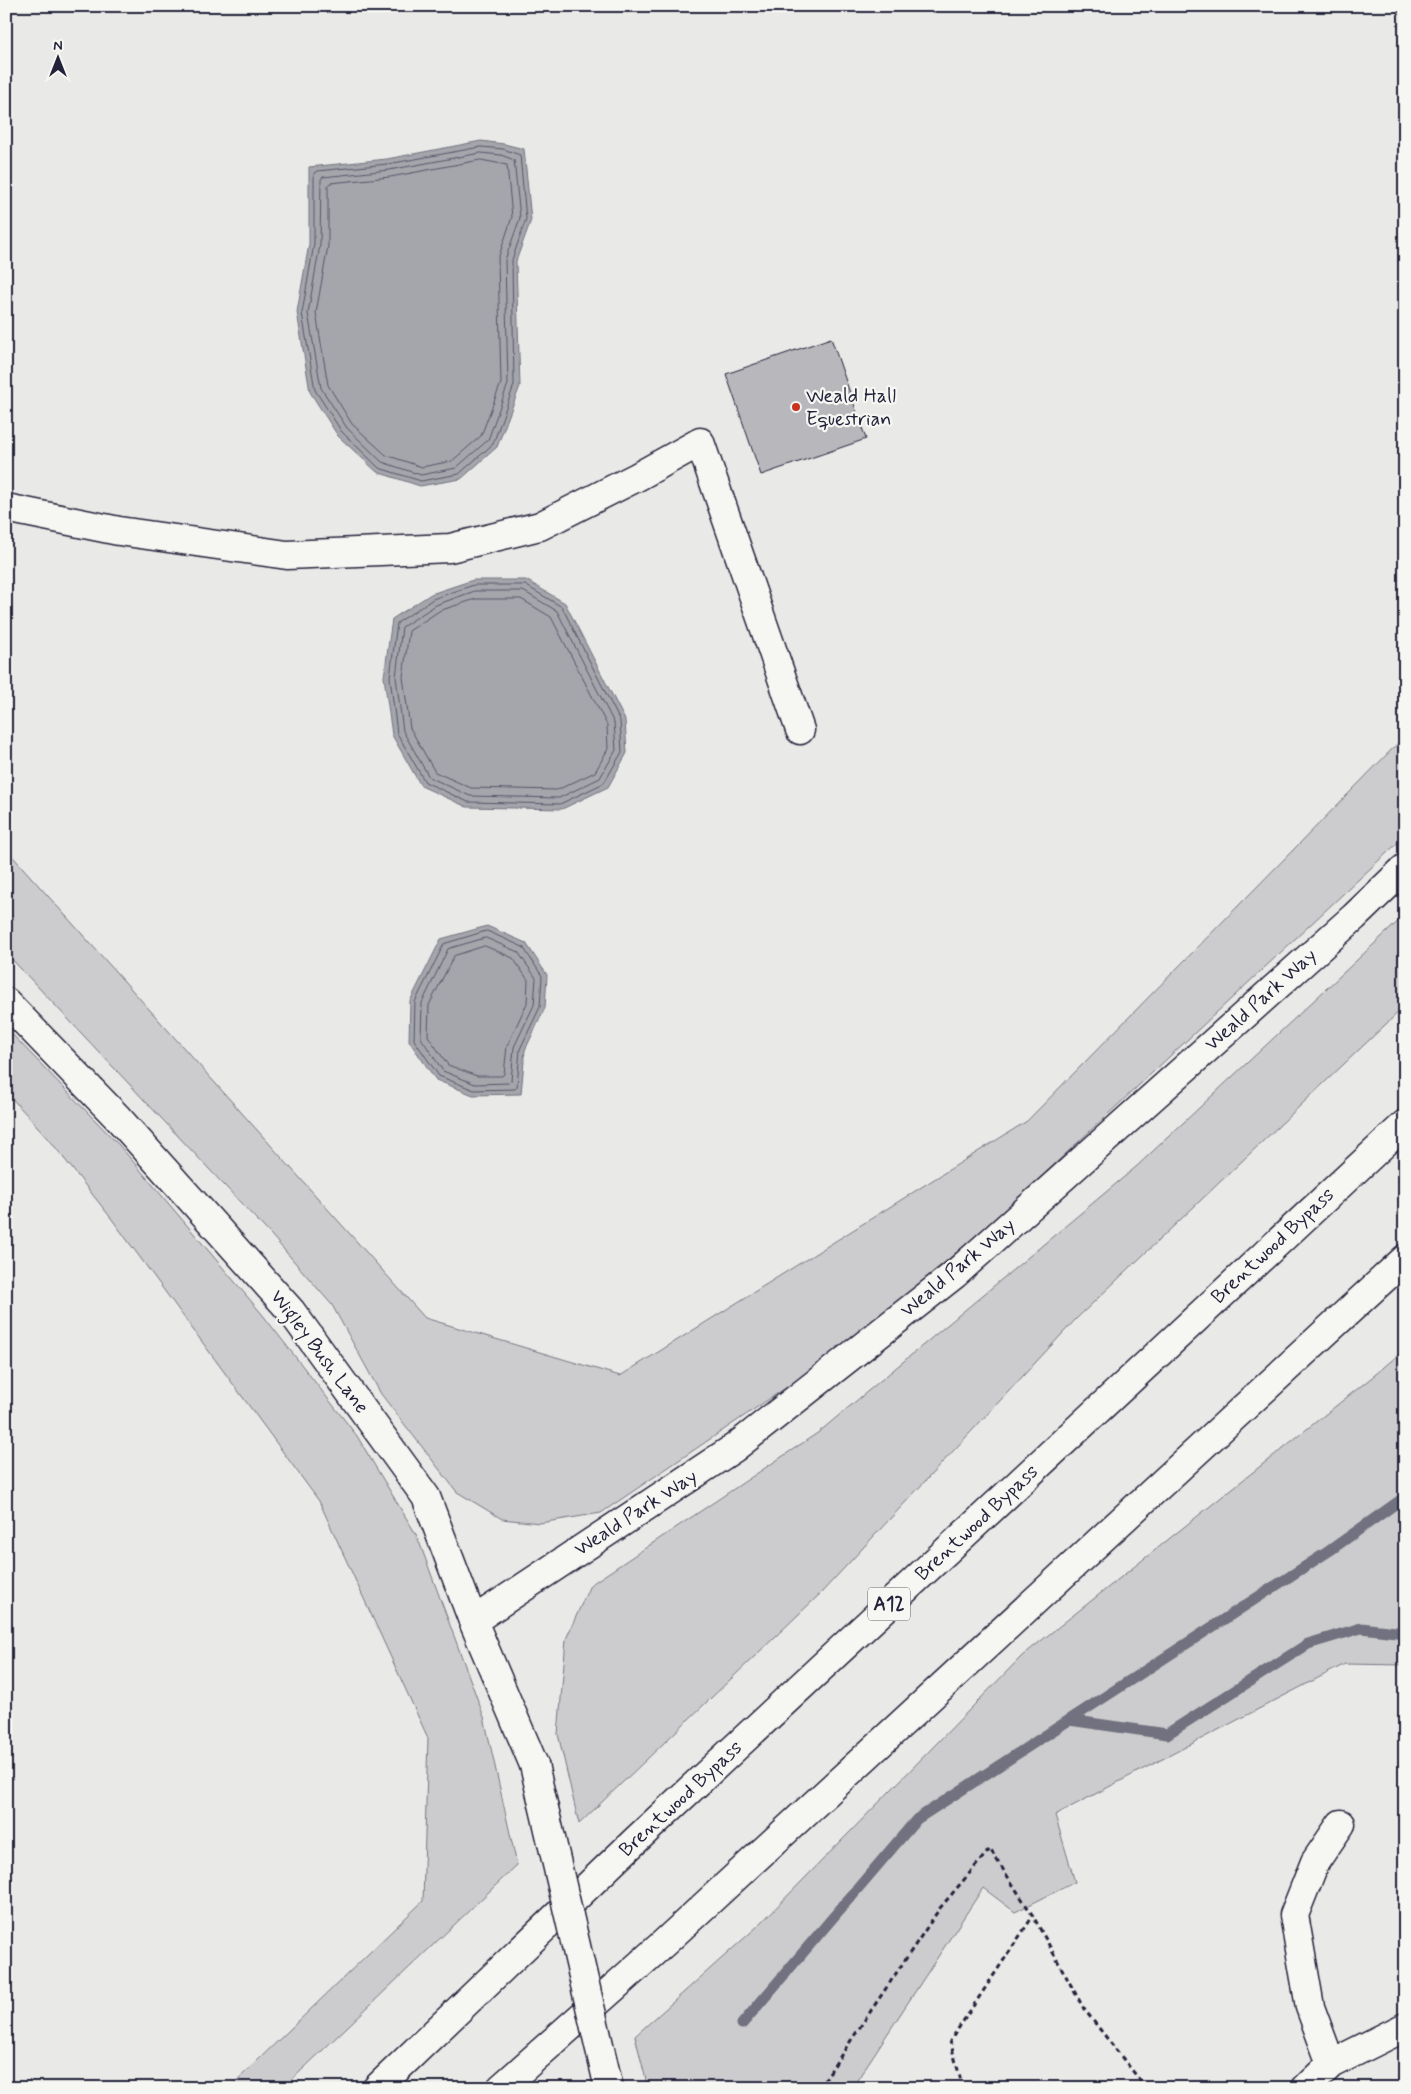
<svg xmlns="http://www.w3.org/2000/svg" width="1411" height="2094" viewBox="0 0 1411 2094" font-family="Mynerve,sans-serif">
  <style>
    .green { fill: #ccccce; stroke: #777784 }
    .water { fill: #a5a5ac; stroke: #71717f }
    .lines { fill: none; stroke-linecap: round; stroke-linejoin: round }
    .shore { stroke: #565668; stroke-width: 1 }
    .stream { stroke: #71717f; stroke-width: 11 }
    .building { fill: #b8b8bc; stroke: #22223b }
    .minor-casing { stroke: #22223b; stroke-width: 31 }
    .highway-casing { stroke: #22223b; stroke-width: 31 }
    .path { stroke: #22223b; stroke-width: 3; stroke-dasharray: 5 4; stroke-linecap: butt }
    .minor { stroke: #f6f6f2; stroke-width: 28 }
    .highway { stroke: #f6f6f2; stroke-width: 28 }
    .minor-bridge-casing { stroke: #22223b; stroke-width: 31; stroke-linecap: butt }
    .minor-bridge { stroke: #f6f6f2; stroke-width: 28 }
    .poi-dot { fill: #c8321e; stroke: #f6f6f2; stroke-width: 2 }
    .labels { text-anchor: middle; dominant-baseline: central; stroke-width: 4.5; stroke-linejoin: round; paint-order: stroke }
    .shield { fill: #f6f6f2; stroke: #626272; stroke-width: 1 }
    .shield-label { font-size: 19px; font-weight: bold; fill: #22223b }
    .poi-label { font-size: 20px; fill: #22223b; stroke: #f6f6f2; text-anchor: start }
    .street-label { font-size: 20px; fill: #22223b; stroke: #f6f6f2 }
  </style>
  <rect width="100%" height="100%" fill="#e9e9e7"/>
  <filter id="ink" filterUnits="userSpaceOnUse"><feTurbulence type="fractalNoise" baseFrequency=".02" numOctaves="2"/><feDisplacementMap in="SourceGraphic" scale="10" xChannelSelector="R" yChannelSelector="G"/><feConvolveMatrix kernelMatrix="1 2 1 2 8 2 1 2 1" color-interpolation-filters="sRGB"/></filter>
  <g filter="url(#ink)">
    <path class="green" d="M1405 736V836L996 1219 834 1355 601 1513 540 1523 502 1519 457 1492 381 1394 332 1305 272 1236 6 953V849L425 1318 620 1376 1027 1121Z
      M1405 915V1006L1076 1319 821 1593 579 1824 558 1734 566 1639 590 1585 819 1432 1136 1167Z
      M6 1028 119 1145 262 1314 357 1436 417 1536 484 1717 517 1865 283 2088H229L423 1901 428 1738 319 1501 111 1218 48 1138 6 1092Z
      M1405 1349V1665L1345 1664 1055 1815 1075 1882 1015 1912 983 1888 852 2088H648L635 2036 759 1925 1022 1656 1376 1374Z"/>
    <path class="water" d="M481 141 504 144 524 149 531 220 516 261 520 386 497 447 461 479 420 486 377 472 338 436 310 392 297 312 309 244V167L387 159Z
      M473 580H526L565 603 625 720 627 753 608 787 562 809 467 807 421 786 392 735 384 677 392 619 431 594Z
      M487 926 526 943 547 975 545 1008 525 1050 521 1094 473 1095 436 1080 409 1041 410 1001 441 939Z"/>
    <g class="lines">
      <path class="shore" d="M481 147 503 149 520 155 526 219 512 260 514 385 493 444 459 474 421 481 379 468 342 432 315 390 302 313 314 244V173L317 171 388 164Z
        M481 153 501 155 514 160 520 218 505 260 508 384 488 440 456 468 421 475 382 462 347 428 321 388 308 313 320 245 321 179 323 177 389 170Z
        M481 160 507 165 512 217 498 259 501 383 481 436 452 461 422 467 386 455 352 424 328 385 316 313 328 246V185L330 183 390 177Z
        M474 585H525L562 607 620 721 622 752 604 783 560 804 468 802 425 782 397 733 390 677 397 623 433 599Z
        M475 591H523L557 611 614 723 616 750 600 778 559 798 470 796 429 777 403 731 396 677 402 627 436 605Z
        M476 599H521L551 617 607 725 608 749 595 772 557 790 471 788 435 772 410 728 403 677 409 631 439 611Z
        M487 931 523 947 542 976 540 1007 520 1049 517 1087 515 1089 474 1090 439 1076 414 1040 415 1002 444 944Z
        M486 938 518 952 536 978 534 1005 514 1047 511 1081 509 1083 475 1084 443 1071 421 1038 422 1003 448 949Z
        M485 946 513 958 528 980 527 1003 507 1046 504 1074 502 1076H477L448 1065 428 1036 429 1005 454 956Z"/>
      <path class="stream" d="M1069 1720 1167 1734 1308 1644 1361 1628 1405 1633
        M742 2024 917 1819 1329 1551 1405 1497"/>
    </g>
    <path class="building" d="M831 338 866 439 761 475 726 374Z"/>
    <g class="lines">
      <g class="minor-casing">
        <path id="minor" d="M6 508 119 531 287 555 450 548 540 526 637 477 700 442 800 730
          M6 1002 118 1118 291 1311 426 1497 473 1621 534 1765
          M473 1621 734 1448 955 1274 1354 917 1405 868
          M1331 2064 1310 2007 1294 1915 1315 1862 1341 1824
          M1306 2088 1331 2064 1405 2027"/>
      </g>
      <g class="highway-casing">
        <path id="highway" d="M377 2088 637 1839 1405 1124
          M501 2088 664 1943 1405 1259"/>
      </g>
      <path class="path" d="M819 2088 940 1908 990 1849 1033 1916 1084 2009 1146 2088
        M963 2088 950 2041 1033 1916"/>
      <use href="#minor" class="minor"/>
      <use href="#highway" class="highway"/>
      <g class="minor-bridge-casing">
        <path id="minor-bridge" d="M534 1765 609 2088"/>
      </g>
      <use href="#minor-bridge" class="minor-bridge"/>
    </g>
  </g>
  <circle class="poi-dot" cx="796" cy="407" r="5"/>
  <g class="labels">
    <rect class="shield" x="868" y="1587.5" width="42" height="33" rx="4"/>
    <g class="shield-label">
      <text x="889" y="1604">A12</text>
    </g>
    <g class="poi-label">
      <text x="806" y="396">Weald Hall<tspan x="806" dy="23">Equestrian</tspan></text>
    </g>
    <g class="street-label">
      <text transform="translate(1261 1000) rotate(-42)">Weald Park Way</text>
      <text transform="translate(1273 1246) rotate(-43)">Brentwood Bypass</text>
      <text transform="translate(958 1268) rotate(-40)">Weald Park Way</text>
      <text transform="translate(319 1352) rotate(53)">Wigley Bush Lane</text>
      <text transform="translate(636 1513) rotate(-33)">Weald Park Way</text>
      <text transform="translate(977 1523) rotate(-43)">Brentwood Bypass</text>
      <text transform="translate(681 1799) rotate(-43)">Brentwood Bypass</text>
    </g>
  </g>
  <rect width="1411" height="2094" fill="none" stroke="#f6f6f2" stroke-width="25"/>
  <rect x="12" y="12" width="1386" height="2069" fill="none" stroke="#22223b" stroke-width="2" filter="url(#ink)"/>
  <g transform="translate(58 58)" stroke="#f6f6f2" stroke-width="4" paint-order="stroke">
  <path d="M0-4L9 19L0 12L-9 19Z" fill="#22223b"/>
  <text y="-8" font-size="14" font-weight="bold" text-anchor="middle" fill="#22223b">N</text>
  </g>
</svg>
